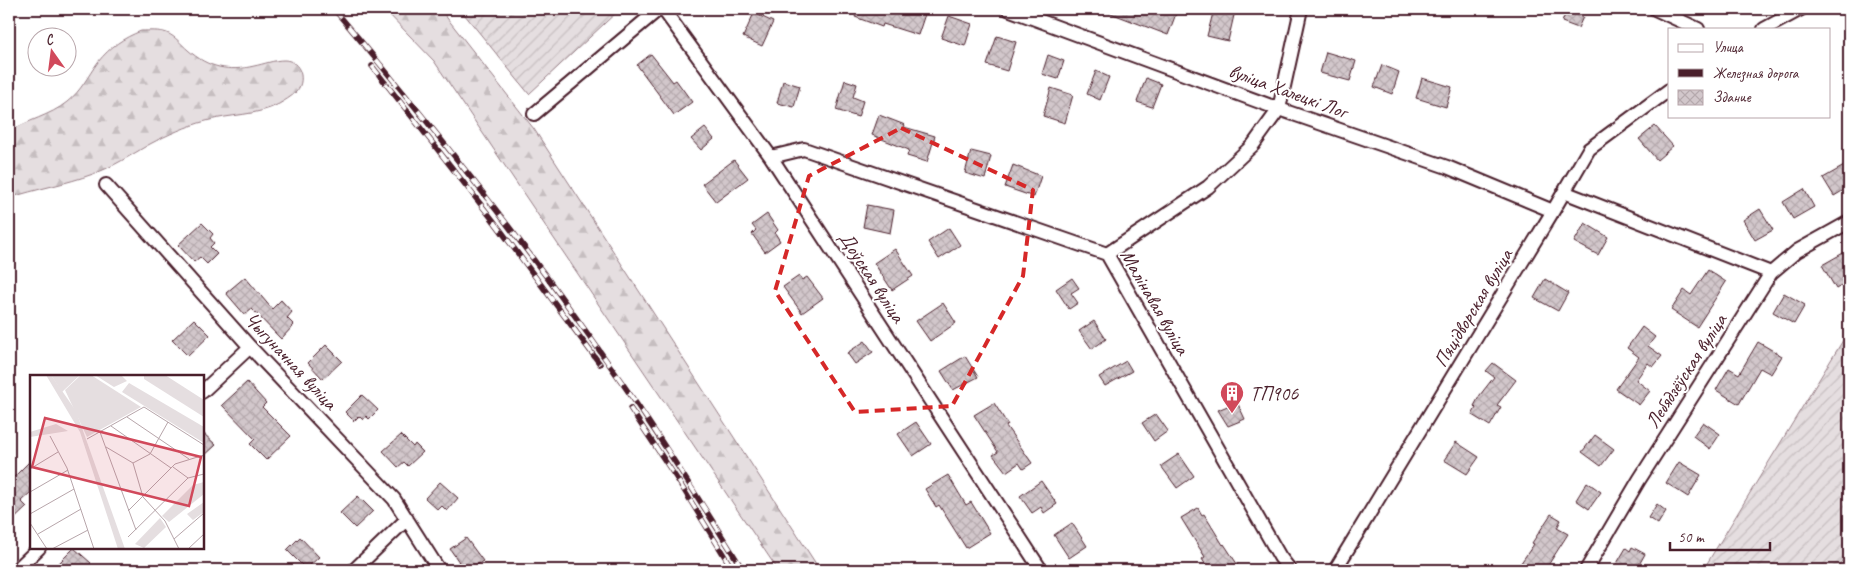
<svg xmlns="http://www.w3.org/2000/svg" width="1858" height="579" viewBox="0 0 1858 579" font-family="Caveat,sans-serif">
  <style>
    .forest { fill: url(#forest-firs); stroke: #987e86 }
    .garden { fill: url(#garden-furrows); stroke: #987e86 }
    .building { fill: url(#building-cross-hatch); stroke: #4a1f2b }
    .lines { fill: none; stroke-linecap: round; stroke-linejoin: round }
    .street-casing { stroke: #4a1f2b; stroke-width: 16 }
    .street { stroke: #fff; stroke-width: 12 }
    .rail-casing { stroke: #4a1f2b; stroke-width: 5.5 }
    .rail { stroke: #fff; stroke-width: 4; stroke-dasharray: 11; stroke-linecap: butt }
    .marked { fill: none; stroke: #d62828; stroke-width: 4; stroke-dasharray: 10 6; stroke-linejoin: round }
    .labels { text-anchor: middle; dominant-baseline: central; stroke-width: 4; stroke-linejoin: round; paint-order: stroke }
    .street-label { font-size: 20px; fill: #4a1f2b; stroke: #fff }
    .poi-label { font-size: 20px; fill: #4a1f2b; stroke: #fff; text-anchor: start }
    .inset-road { fill: none; stroke: #b7a5aa; stroke-width: 1 }
    .view { fill: #d1495b; fill-opacity: 0.15; stroke: #d1495b; stroke-width: 2.5 }
    .inset-edge { fill: none; stroke: #4a1f2b; stroke-width: 2.5 }
  </style>
  <defs>
    <pattern id="forest-firs" width="22" height="20" patternUnits="userSpaceOnUse" patternTransform="scale(1.25)"><rect width="22" height="20" fill="#e5dee0"/><path d="M5 1l3.5 6h-7zM16 11l3.5 6h-7z" fill="#c6bec0"/></pattern>
    <pattern id="garden-furrows" width="10" height="10" patternUnits="userSpaceOnUse" patternTransform="scale(1.25)"><rect width="10" height="10" fill="#e5dee0"/><path d="M-1 1l2-2M0 10L10 0M9 11l2-2" fill="none" stroke="#c6bec0"/></pattern>
    <pattern id="building-cross-hatch" width="8" height="8" patternUnits="userSpaceOnUse" patternTransform="scale(1.25)"><rect width="8" height="8" fill="#d2c7cb"/><path d="M0 0l8 8M0 8l8-8" fill="none" stroke="#b6aaae"/></pattern>
  </defs>
  <rect width="100%" height="100%" fill="#fff"/>
  <filter id="ink" filterUnits="userSpaceOnUse"><feTurbulence type="fractalNoise" baseFrequency=".02" numOctaves="2"/><feDisplacementMap in="SourceGraphic" scale="10" xChannelSelector="R" yChannelSelector="G"/><feConvolveMatrix kernelMatrix="1 2 1 2 8 2 1 2 1" color-interpolation-filters="sRGB"/></filter>
  <g filter="url(#ink)">
    <path class="forest" d="M384 9H440L534 129 820 570H778L434 61Z
      M141 31C150 31 159 30 167 33 176 37 181 44 188 50 208 68 229 72 254 66 264 64 274 60 284 60 301 60 307 82 295 93 291 97 284 101 279 104 257 116 230 114 206 121 187 126 167 135 150 144 131 155 113 167 93 174 66 184 36 189 9 198V132C27 120 50 116 67 102 82 90 87 77 98 62 110 47 123 38 141 31Z"/>
    <path class="garden" d="M460 9H620L529 94Z
      M1849 335V550L1836 570H1703L1845 337Z"/>
    <path class="building" d="M858 9H920L926 11 918 35 883 24 882 27 855 17Z
      M1100 9H1170L1177 11 1168 35Z
      M1214 9 1235 11 1228 41 1207 36Z
      M1567 10 1583 17 1578 28 1562 22Z
      M754 13 773 22 762 46 743 37Z
      M949 16 972 24 965 46 941 38Z
      M997 36 1016 42 1007 71 987 65Z
      M1326 52 1356 61 1350 81 1320 73Z
      M651 54 673 82 676 80 692 102 674 115 637 65Z
      M1048 55 1064 61 1058 79 1042 74Z
      M1382 65 1399 72 1392 94 1374 87Z
      M1096 71 1109 77 1100 100 1087 94Z
      M1146 78 1161 84 1152 107 1137 102Z
      M1422 78 1452 87 1446 107 1416 98Z
      M845 80 857 84 853 97 863 101 858 117 836 110Z
      M783 81 800 86 794 107 777 103Z
      M1051 88 1073 95 1065 123 1043 116Z
      M879 115 905 125 904 127 935 136 927 162 907 156 909 150 872 135Z
      M1655 126 1673 146 1657 160 1639 139Z
      M705 128 714 139 701 150 691 139Z
      M971 151 991 156 985 179 965 173Z
      M734 160 748 178 716 202 702 184Z
      M1013 165 1041 176 1034 197 1005 187Z
      M1844 166 1849 175V187L1834 196 1823 178Z
      M1804 189 1814 207 1793 219 1783 202Z
      M867 205 894 210 890 233 863 227Z
      M1760 209 1773 230 1755 240 1743 220Z
      M767 214 778 230 775 233 780 241 765 252 752 234 756 230 752 225Z
      M202 223 213 234 210 238 214 243 210 247 217 254 207 264 200 257 194 262 178 245Z
      M1585 223 1608 237 1598 255 1574 242Z
      M949 228 960 245 939 259 928 242Z
      M895 249 913 276 892 290 874 263Z
      M1845 252 1849 260V281L1836 289 1822 265Z
      M1708 270 1726 282 1697 327 1671 310 1684 290 1691 295Z
      M799 276 802 280 807 277 823 298 802 313 783 287Z
      M245 277 272 309 281 300 292 312 287 318 294 325 281 339 252 309 245 315 226 293Z
      M1072 278 1079 288 1071 293 1078 303 1069 309 1056 289Z
      M1545 279 1568 293 1558 311 1534 298Z
      M1784 293 1805 305 1794 324 1773 312Z
      M943 303 956 323 930 341 916 321Z
      M194 319 210 335 188 356 172 340Z
      M1094 321 1106 339 1092 349 1079 331Z
      M1642 327 1655 337 1648 346 1662 356 1653 367 1648 363 1636 380 1650 391 1639 405 1616 389 1639 357 1627 348Z
      M865 341 873 352 855 364 847 353Z
      M1758 342 1782 356 1771 374 1760 368 1739 404 1716 390 1729 368 1739 374Z
      M326 345 342 361 323 379 308 363Z
      M965 356 978 377 953 390 941 371Z
      M1126 361 1132 371 1105 386 1099 377Z
      M1493 363 1516 380 1497 405 1501 407 1490 426 1472 415 1476 408 1474 406 1480 395 1494 377 1486 371Z
      M247 382 266 403 262 407 291 436 266 460 250 444 255 439 222 405Z
      M362 395 378 410 369 419 366 416 363 420 359 416 354 421 345 412Z
      M1237 402 1245 419 1228 426 1218 410Z
      M994 403 1008 425 1006 426 1032 463 1023 469 1019 463 1006 472 993 455 998 452 974 415Z
      M1156 414 1168 431 1154 441 1142 423Z
      M916 422 931 444 913 456 898 434Z
      M1703 422 1720 434 1710 449 1693 436Z
      M202 432 216 445 202 458Z
      M401 435 413 447 415 444 423 452 408 466 404 462 398 467 383 451Z
      M1595 435 1614 449 1601 466 1582 452Z
      M1456 442 1479 457 1467 474 1444 460Z
      M1179 454 1194 476 1177 488 1161 466Z
      M31 460V492L21 501 27 507 9 524V482Z
      M1679 462 1701 475 1688 497 1666 483Z
      M948 475 966 505 971 502 990 533 966 548 939 505 936 507 925 489Z
      M1041 481 1057 504 1044 513 1041 507 1032 513 1020 496Z
      M440 482 458 498 447 511 442 506 438 510 425 498Z
      M1587 482 1601 492 1589 509 1576 500Z
      M358 496 373 511 355 528 340 513Z
      M1657 504 1666 511 1658 524 1648 518Z
      M1198 508 1202 515 1204 514 1223 545 1224 544 1241 570H1209L1202 559 1205 557 1181 518Z
      M1551 514 1561 520 1557 528 1568 534 1545 570H1516L1534 544 1532 543Z
      M1072 523 1087 546 1069 558 1054 535Z
      M300 537 319 557 306 569 287 550Z
      M466 538 483 561 469 570H448L459 562 450 549Z
      M1632 547 1645 554 1636 570H1613L1626 548 1630 551Z
      M74 548 91 563 84 570H64L58 564Z"/>
    <g class="lines">
      <g class="street-casing">
        <path id="street" d="M663 9 771 157 1041 570
          M1008 9 1279 109 1447 167 1553 211
          M1655 9 1698 29
          M1764 29 1801 9
          M534 114 659 9
          M771 157 804 149 1107 254 1280 557 1290 570
          M106 185 250 347 394 499 439 570
          M1564 192 1771 273
          M1107 254 1208 187 1253 145 1279 109 1301 9
          M202 392 250 347
          M16 570 39 548
          M354 570 407 519
          M1335 570 1553 211 1589 149 1669 90
          M1586 570 1639 480 1771 273 1797 251 1849 222"/>
      </g>
      <use href="#street" class="street"/>
      <g class="rail-casing">
        <path id="rail" d="M334 9C431 124 525 243 611 367 658 433 701 502 743 570
          M372 66 493 220 600 364
          M630 408 679 482 733 570"/>
      </g>
      <use href="#rail" class="rail"/>
    </g>
  </g>
  <path class="marked" d="M901 128 1033 190 1023 276 952 406 855 412 775 291 809 176Z"/>
  <defs>
    <g id="building-pin" transform="scale(1.25)"><path d="M0 17L-7.5 6A9.5 9.5 0 1 1 7.5 6Z" fill="#d1495b" stroke="#fff"/><path d="M-4-6H4V6H1V3H-1V6H-4ZM-2.5-4.3h1.7v1.8h-1.7ZM.8-4.3h1.7v1.8H.8ZM-2.5-1h1.7V.8h-1.7ZM.8-1h1.7V.8H.8Z" fill="#fff"/></g>
  </defs>
  <g fill-rule="evenodd">
    <use href="#building-pin" x="1232" y="393"/>
  </g>
  <g class="labels">
    <g class="street-label">
      <text transform="translate(1288 91) rotate(20)">вуліца Халецкі Лог</text>
      <text transform="translate(872 277) rotate(57)">Доўская вуліца</text>
      <text transform="translate(1155 302) rotate(60)">Малінавая вуліца</text>
      <text transform="translate(1473 308) rotate(-59)">Пяцідворская вуліца</text>
      <text transform="translate(291 361) rotate(47)">Чыгуначная вуліца</text>
      <text transform="translate(1686 371) rotate(-57)">Лебядзёўская вуліца</text>
    </g>
    <g class="poi-label">
      <text x="1250" y="393">ТП906</text>
    </g>
  </g>
  <g transform="translate(30 375)">
    <rect width="174" height="174" fill="#fff"/>
    <path d="M16 0H21L46 36 95 174H88L50 57ZM65 0H91L97 6 84 12ZM114 0H135L174 25V42L114 4ZM99 8 174 52V68L92 17ZM26 49 38 56 0 62V57Z" fill="#e5dee0"/>
    <path d="M21 0H50L32 17Z" fill="#e5dee0"/>
    <path d="M51 0H61L111 32 57 62 35 15ZM174 107V119L139 147 132 141 163 110ZM174 127V137L163 145 157 139ZM130 143 136 152 114 173 105 169Z" fill="#e5dee0"/>
    <path class="inset-road" d="M97 42 159 84M81 51 141 93M70 57 106 155M20 61 37 93 64 174M57 64 114 32 174 70M76 72 103 88 113 122 135 146 149 174M103 88 120 79 138 47M143 92 158 103M0 94 28 77M0 117 38 95M98 136 145 89 174 80M0 139 44 114M0 148 17 174M8 159 51 134M98 162 158 103 174 99M144 164 174 138M22 174 58 155M158 174 174 159"/>
    <path class="view" d="M15 43 171 82 159 131 2 92Z"/>
    <rect width="174" height="174" class="inset-edge"/>
  </g>
  <rect width="1858" height="579" fill="none" stroke="#fff" stroke-width="30"/>
  <rect x="15" y="15" width="1828" height="549" fill="none" stroke="#4a1f2b" stroke-width="2" filter="url(#ink)"/>
  <rect x="1668" y="28" width="162" height="90" fill="#ffffff" stroke="#b7a5aa"/>
  <rect x="1678" y="44" width="25" height="8" fill="#ffffff" stroke="#b7a5aa"/>
  <text x="1713" y="52" font-size="15" fill="#4a1f2b">Улица</text>
  <rect x="1678" y="69" width="25" height="8" fill="#4a1f2b" stroke="#b7a5aa"/>
  <text x="1713" y="78" font-size="15" fill="#4a1f2b">Железная дорога</text>
  <rect x="1678" y="90" width="25" height="15" fill="url(#building-cross-hatch)" stroke="#b7a5aa"/>
  <text x="1713" y="102" font-size="15" fill="#4a1f2b">Здание</text>
  <g transform="translate(52 52) rotate(346)"><circle r="24" fill="#ffffff" stroke="#b7a5aa"/>
  <path d="M0-4L9 19L0 12L-9 19Z" fill="#d1495b"/>
  <text y="-8" font-size="14" font-weight="bold" text-anchor="middle" fill="#4a1f2b">С</text>
  </g>
  <path d="M1670 542v8h100v-8" fill="none" stroke="#4a1f2b" stroke-width="2.5"/>
  <text x="1678" y="542" font-size="15" fill="#4a1f2b" stroke="#ffffff" stroke-width="4" paint-order="stroke">50 m</text>
</svg>
